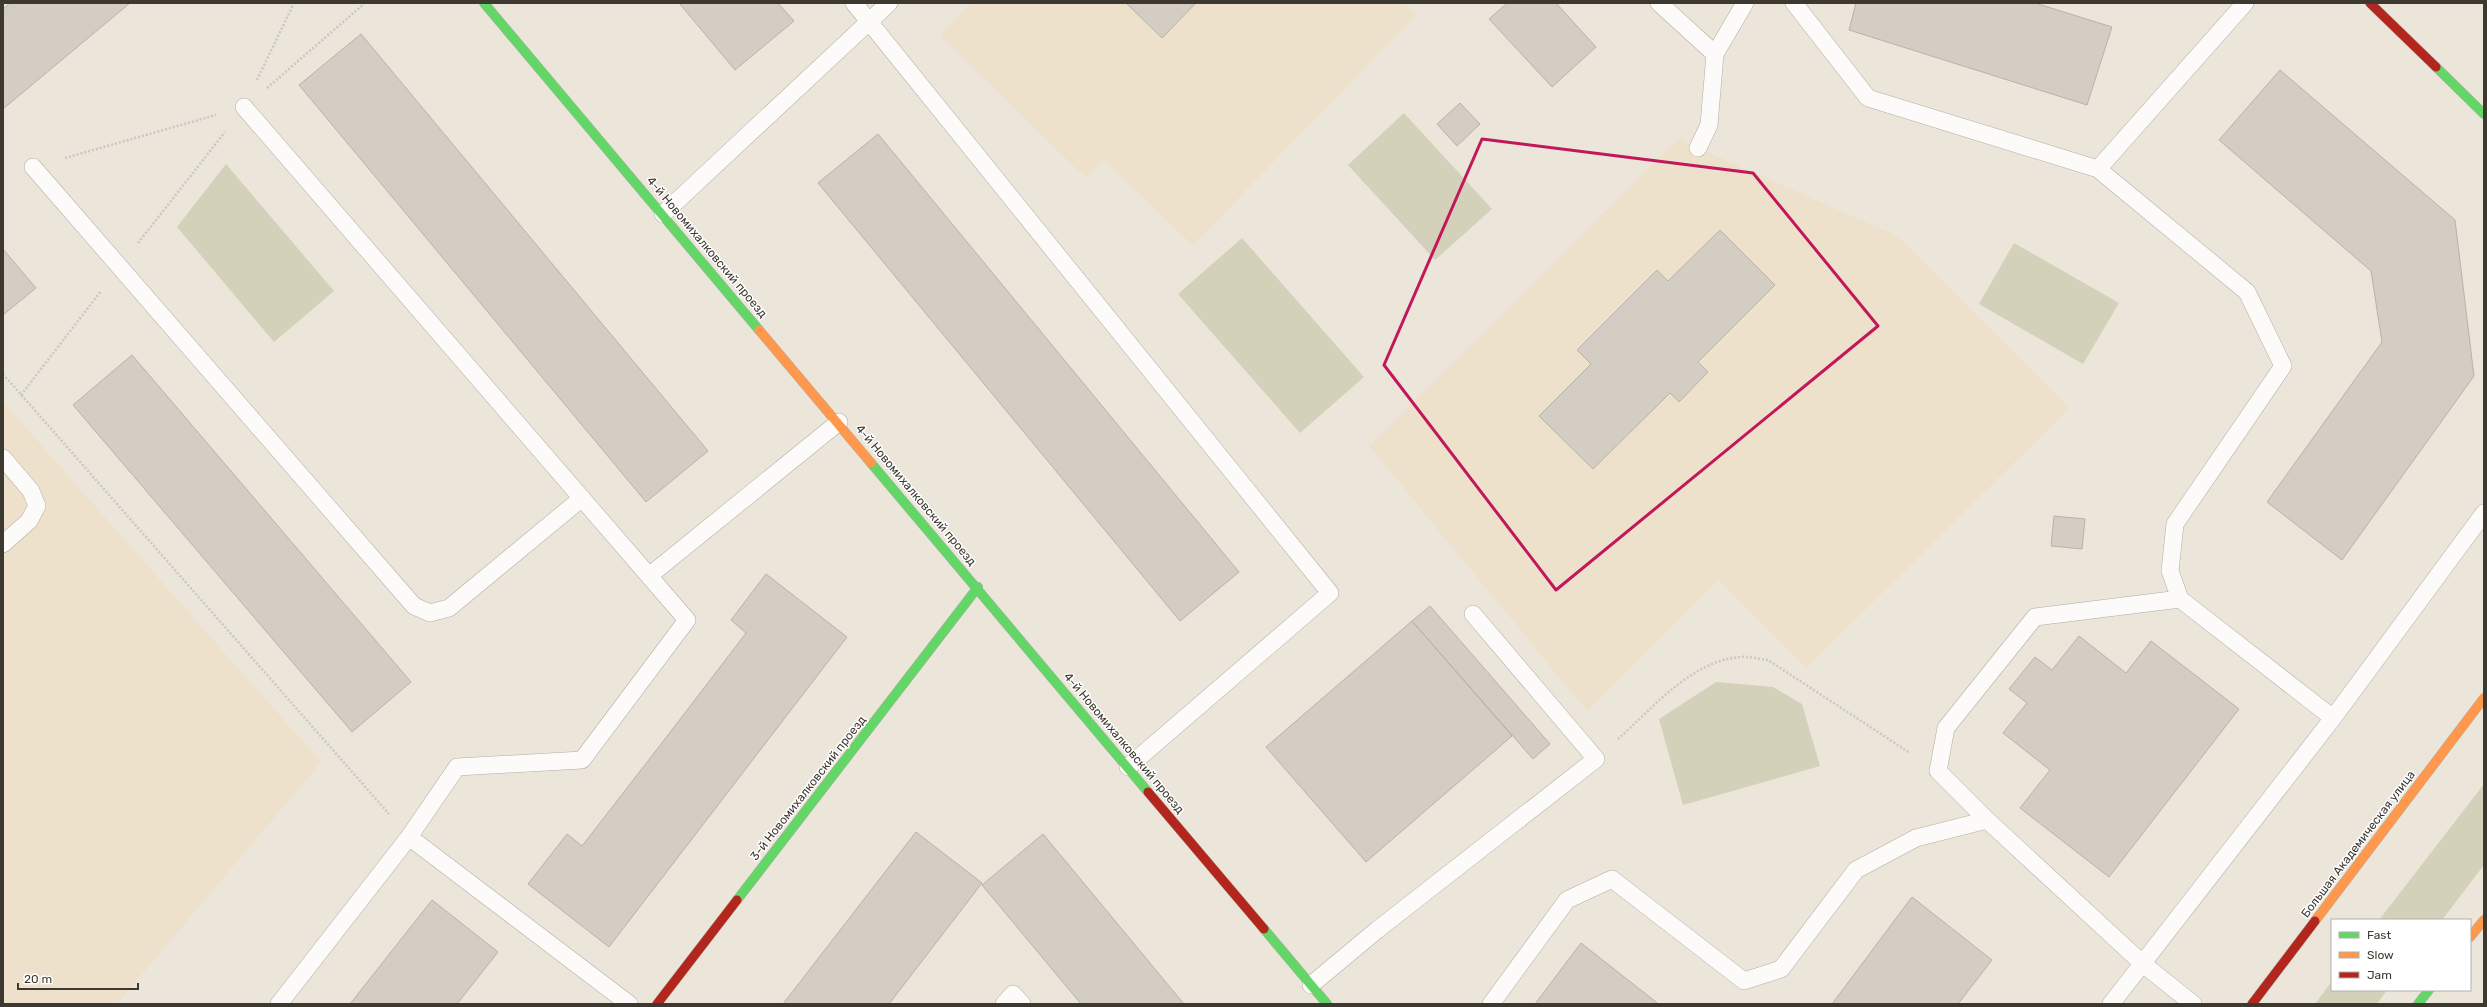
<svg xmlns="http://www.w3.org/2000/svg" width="2487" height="1007" viewBox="0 0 2487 1007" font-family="Rubik,sans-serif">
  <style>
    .built { fill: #ede1cb }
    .green { fill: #d3d1b9 }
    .building { fill: #d3cdc3; stroke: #b8b2a9 }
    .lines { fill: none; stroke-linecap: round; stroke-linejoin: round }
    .lane-casing { stroke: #b2ada4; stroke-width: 18 }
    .fast-casing { stroke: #b2ada4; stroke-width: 10 }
    .slow-casing { stroke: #b2ada4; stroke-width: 10 }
    .jam-casing { stroke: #b2ada4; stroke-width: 10 }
    .path { stroke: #c9c8c2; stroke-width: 2.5; stroke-dasharray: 2 2; stroke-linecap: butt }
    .lane { stroke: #fcfbf9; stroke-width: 17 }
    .fast { stroke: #63d668; stroke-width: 9 }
    .slow { stroke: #ff974d; stroke-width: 9 }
    .jam { stroke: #b3261e; stroke-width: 9 }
    .marked { fill: none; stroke: #c2185b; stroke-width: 3; stroke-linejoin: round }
    .labels { text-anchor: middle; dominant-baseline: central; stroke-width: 3; stroke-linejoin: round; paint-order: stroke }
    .street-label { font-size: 12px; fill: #3d3930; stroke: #fff }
  </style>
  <rect width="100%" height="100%" fill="#ece5d9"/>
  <path class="built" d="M971 3H1403L1416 15 1193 245 1104 160 1086 178 940 36Z
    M1678 139 1897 236 2069 408 1807 668 1719 580 1587 711 1369 446Z
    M3 402 321 762 117 1004H3Z"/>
  <path class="green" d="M1404 113 1492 209 1435 260 1348 165Z
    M226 164 334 291 274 342 177 227Z
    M1242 238 1364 377 1300 433 1178 294Z
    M2014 243 2119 303 2083 364 1979 304Z
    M1716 682 1773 687 1802 704 1820 766 1683 805 1659 719Z
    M2484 784V865L2442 920H2379Z
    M2332 981V990H2387L2377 1004H2315Z"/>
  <path class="building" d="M10 3H130L3 109V9Z
    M679 3H778L794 21 735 70Z
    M1126 3H1196L1162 38Z
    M1507 3H1556L1596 47 1552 87 1489 19Z
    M1856 3H2035L2112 27 2087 105 1849 30Z
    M361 34 708 451 646 502 299 85Z
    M2280 70 2455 220 2474 376 2342 560 2267 502 2382 342 2371 271 2219 140Z
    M1460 103 1480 124 1457 146 1437 124Z
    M878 134 1239 572 1180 621 818 183Z
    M1720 230 1775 285 1698 362 1708 372 1679 402 1670 393 1593 469 1539 416 1591 364 1577 350 1657 270 1668 281Z
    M3 249 36 288 3 315Z
    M132 355 411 682 352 732 73 405Z
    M2054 516 2085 519 2082 549 2051 546Z
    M766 574 847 637 609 947 528 884 567 834 582 846 665 739 746 633 731 620Z
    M1430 606 1550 744 1533 759 1412 621Z
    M1412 621 1512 736 1366 862 1266 747Z
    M2079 636 2126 673 2151 641 2239 709 2109 877 2020 808 2050 770 2003 733 2027 703 2009 689 2035 657 2052 670Z
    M916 832 982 883 889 1004H783Z
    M1043 834 1184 1004H1081L982 885Z
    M1912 897 1992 960 1958 1004H1832Z
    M432 900 498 952 457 1004H350Z
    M1581 943 1656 1002 1658 1004H1535Z"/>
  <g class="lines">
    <g class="lane-casing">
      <path id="lane" d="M854 3 1330 593 1128 767
        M1659 3 1715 54 1745 3
        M1794 3 1868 98 2098 169
        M2245 3 2098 169 2247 292 2283 366 2175 524 2170 571 2180 599 2333 718
        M244 107 687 620 582 760 457 767 409 837 279 1004
        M1698 148 1709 125 1715 54
        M33 167 414 606 430 613 449 608 582 498
        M663 214 889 3
        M3 458 31 491 37 506 29 521 3 544
        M649 576 839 422
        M1987 820 1938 771 1946 728 2035 617 2180 599
        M409 837 629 1004
        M1311 985 1377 930 1596 759 1473 614
        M1004 1004 1013 994 1022 1004
        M1491 1004 1567 900 1612 879 1744 981 1781 969 1856 870 1916 838 1987 820 2143 964 2193 1004
        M2111 1004 2333 718 2484 513"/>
    </g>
    <g class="fast-casing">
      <path id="fast" d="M484 3 759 330
        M2436 67 2484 114
        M871 463 1148 792
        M737 900 978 587
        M1264 929 1327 1004
        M2418 1004 2429 990"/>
    </g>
    <g class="slow-casing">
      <path id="slow" d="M759 330 871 463
        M2315 921 2484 698
        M2470 937 2484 920"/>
    </g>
    <g class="jam-casing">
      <path id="jam" d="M2370 3 2436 67
        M1148 792 1264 929
        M657 1004 737 900
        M2252 1004 2315 921"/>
    </g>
    <path class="path" d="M257 80 294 3
      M267 88 365 3
      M65 158 216 115
      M138 243 225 132
      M3 374 389 814
      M21 395 101 291
      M1618 739C1653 708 1691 661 1740 657 1749 656 1759 659 1768 660L1910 753"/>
    <use href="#lane" class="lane"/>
    <use href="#fast" class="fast"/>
    <use href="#slow" class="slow"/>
    <use href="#jam" class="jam"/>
  </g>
  <path class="marked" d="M1482 139 1753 173 1878 326 1556 590 1384 365Z"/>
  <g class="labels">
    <g class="street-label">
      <text transform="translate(707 247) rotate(50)">4-й Новомихалковский проезд</text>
      <text transform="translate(916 495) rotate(50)">4-й Новомихалковский проезд</text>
      <text transform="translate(1124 743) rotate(50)">4-й Новомихалковский проезд</text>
      <text transform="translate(808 788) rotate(-52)">3-й Новомихалковский проезд</text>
      <text transform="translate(2358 844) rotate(-53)">Большая Академическая улица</text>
    </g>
  </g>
  <rect width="2487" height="1007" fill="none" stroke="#3d3930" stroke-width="8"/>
  <rect x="2331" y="919" width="140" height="72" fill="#ffffff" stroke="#b1b0ac"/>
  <rect x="2339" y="932" width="20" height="6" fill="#63d668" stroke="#b1b0ac"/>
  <text x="2367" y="939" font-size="12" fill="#3d3930">Fast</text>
  <rect x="2339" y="952" width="20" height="6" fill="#ff974d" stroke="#b1b0ac"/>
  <text x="2367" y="959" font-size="12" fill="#3d3930">Slow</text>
  <rect x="2339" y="972" width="20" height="6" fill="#b3261e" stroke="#b1b0ac"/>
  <text x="2367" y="979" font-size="12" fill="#3d3930">Jam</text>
  <path d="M18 983v6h120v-6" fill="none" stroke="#3d3930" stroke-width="2"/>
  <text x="24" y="983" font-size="12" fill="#3d3930" stroke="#ffffff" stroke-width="3" paint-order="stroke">20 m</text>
</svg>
